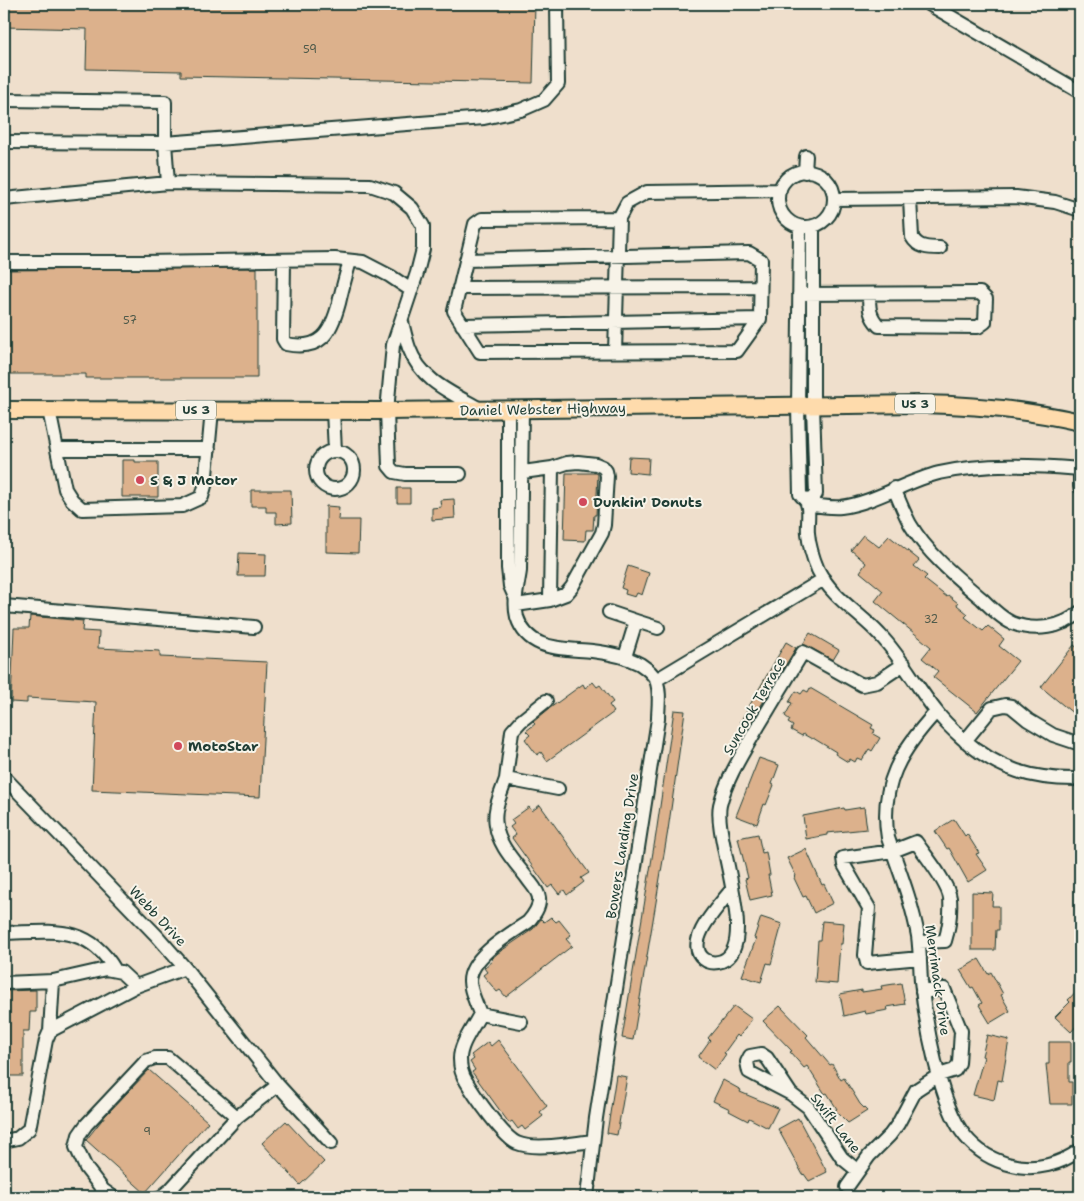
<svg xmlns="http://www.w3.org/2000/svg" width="1084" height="1201" viewBox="0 0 1084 1201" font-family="'Shantell Sans',sans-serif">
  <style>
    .building { fill: #dcb18c; stroke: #1f3d34 }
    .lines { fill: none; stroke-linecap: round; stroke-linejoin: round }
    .minor-casing { stroke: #1f3d34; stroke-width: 16 }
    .major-casing { stroke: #1f3d34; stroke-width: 20 }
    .minor { stroke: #f7f3e8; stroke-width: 12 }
    .major { stroke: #fedbac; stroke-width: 16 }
    .poi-dot { fill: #d1495b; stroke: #f7f3e8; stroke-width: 2 }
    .labels { text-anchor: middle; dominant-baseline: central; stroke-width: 4; stroke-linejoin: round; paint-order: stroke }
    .number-label { font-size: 11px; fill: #4e5a4a }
    .shield { fill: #f7f3e8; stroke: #60746a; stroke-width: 1 }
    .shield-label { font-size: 12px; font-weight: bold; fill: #1f3d34 }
    .street-label { font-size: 14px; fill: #1f3d34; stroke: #f7f3e8 }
    .poi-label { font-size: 14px; font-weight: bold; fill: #1f3d34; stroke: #f7f3e8; text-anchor: start }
  </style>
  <rect width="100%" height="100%" fill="#efdfcc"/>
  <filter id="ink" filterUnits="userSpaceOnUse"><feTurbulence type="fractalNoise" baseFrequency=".02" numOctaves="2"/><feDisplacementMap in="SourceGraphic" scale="10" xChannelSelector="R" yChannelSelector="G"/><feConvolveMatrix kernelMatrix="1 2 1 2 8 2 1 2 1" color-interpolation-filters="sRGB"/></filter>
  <g filter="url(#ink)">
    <path class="building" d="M4 4H535L533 83 181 76V71L86 69 87 29 4 27Z
      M257 268V378H86V374H4V270Z
      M629 457 649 458 648 474 628 472Z
      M122 460H135V462H158V497H122Z
      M566 473H596L598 474 596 515H594L593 530H586L585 541 564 540Z
      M397 488H410V503H397Z
      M251 490H291L292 523 276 524V512H266V506H251Z
      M454 499 455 518 432 520V508L441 507 440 500Z
      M326 506 339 507 338 520H359L358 553 326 552Z
      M863 535 879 547 889 536 919 560 914 566 927 576 924 579 947 597 948 595 958 603 957 605 968 614 965 617 983 631 988 626 1004 639 999 646 1018 661 977 712 933 677 938 671 922 658 931 647 875 601 883 591 860 572 866 563 851 550Z
      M239 553 266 554 265 576H238Z
      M628 566 649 573 642 595 637 593 635 597 625 594 626 590 621 588Z
      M30 616 83 621 82 631 99 632 98 648 160 651V657L267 662 260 797 92 790 96 702 27 698V703L11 702 14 628H29Z
      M810 633 839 650 833 660 803 644Z
      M786 642 796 648 748 727 740 722Z
      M1074 645 1080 650V719L1041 687Z
      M593 682 597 687 600 685 613 702 609 705 614 712 547 761 541 752 537 755 525 739 530 735 526 731 535 724 533 722 550 708 583 684 585 688Z
      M810 688 873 725 871 728 875 730 873 734 880 738 872 751 869 749 862 760 857 758 855 762 850 759 848 762 835 754 836 752 813 738 812 739 803 734 802 736 791 730 793 726 788 723 790 720 785 716 792 703 789 702 796 691 801 694 804 690 808 692Z
      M674 710 685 711 668 830 633 1040 622 1038 656 834Z
      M759 758 779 765 772 784 774 785 766 805 764 804 757 824 736 816Z
      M540 805 589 873 581 878 584 882 567 895 564 890 559 894 552 885 548 888 512 838 516 835 510 827 514 824 511 820 529 807 532 811Z
      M864 807 867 829 827 833V835L806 839 803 816 844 808 845 810Z
      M954 819 965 836 967 834 979 853 976 854 987 870 968 882 949 848 947 849 935 831Z
      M758 834 762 853 766 852 770 875H768L772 895 750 900 745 879 748 878 738 838Z
      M806 849 822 885 824 884 833 903 814 913 806 896 803 897 794 878 796 876 787 858Z
      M972 892 993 893 992 906H999V930H996L995 950H972Z
      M551 917 556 922 559 920 571 935 566 939 572 946 506 997 500 990 497 992 483 975 487 972 484 968 493 960 491 959 498 953 533 929 541 919 544 922Z
      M761 917 782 924 771 964 767 963 761 982 742 976 756 939 754 938Z
      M822 921 844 923 842 944H840L837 984 815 982 818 940H820Z
      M979 959 988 974 991 972 1003 994 1001 995 1010 1011 990 1023 979 1005 982 1003 973 987 971 988 960 970Z
      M901 983 905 1004 887 1007 888 1010 866 1014 865 1011 844 1016 840 994 862 990V992L882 989 881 986Z
      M1080 987V1022L1071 1032 1055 1017 1070 1002 1068 1000Z
      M36 990V1012H30L29 1031H23V1076H4V991Z
      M734 1006 752 1019 739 1037 737 1035 724 1053 726 1054 715 1070 698 1057 710 1040 708 1038Z
      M780 1006 808 1035 806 1037 830 1065 832 1064 841 1080 844 1078 860 1104 867 1111 848 1123 835 1110 837 1109 827 1093 825 1094 807 1066 804 1068 790 1052 792 1051 763 1021Z
      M987 1035 1009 1040 1002 1081 998 1080 994 1100 973 1095 984 1057 982 1056Z
      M498 1040 547 1106 540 1112 543 1116 525 1130 522 1126 518 1129 512 1121 509 1123 472 1072 475 1070 470 1062 474 1059 471 1055 488 1042 491 1046Z
      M1049 1042H1071V1062H1069V1082H1072V1104H1050L1046 1064H1049Z
      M149 1070 208 1122 145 1193 86 1140 105 1116Z
      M616 1075 627 1077 617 1135 607 1133Z
      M723 1080 741 1090 740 1092 778 1108 768 1128 749 1118 748 1121 729 1111 730 1109 713 1101Z
      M798 1118 827 1172 809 1181 804 1174 803 1175 778 1129Z
      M286 1121 324 1162 300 1185 262 1143Z"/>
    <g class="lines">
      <g class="minor-casing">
        <path id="minor" d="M929 4 1080 92
          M4 100 165 102V143L168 183
          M4 142 165 143 484 118 521 110 544 100 558 84 557 4
          M778 199a28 28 0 1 1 56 0a28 28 0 1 1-56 0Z
          M805 172 806 156
          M4 199 168 183 370 185 394 193 412 208 423 226V249L417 273 393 345 387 411 389 466 394 472 405 474H460
          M834 199 1016 197 1055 202 1080 210
          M910 199 912 237C918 248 929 248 940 248
          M800 227 798 407 800 494C802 497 806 500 807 503 810 511 807 524 808 533 809 546 813 558 818 570 833 599 859 612 880 635 902 658 916 686 936 711 943 721 953 730 962 738 998 770 1033 780 1080 779
          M466 260 749 253 761 260 760 319 737 351 480 352 454 311 475 224 482 219 619 218
          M284 261 283 339 286 344C321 351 331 333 339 303 342 289 346 275 350 261
          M4 262H143L335 259 363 262 390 276 411 290
          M459 288 760 287
          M799 294 980 293 986 299 985 322 978 327 879 326C869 316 869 307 869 294
          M402 322C404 330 406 339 409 348 421 381 452 393 480 409
          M462 325 760 319
          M615 352 619 218 627 203 647 192 780 190
          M508 409V568L510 586 515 597
          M522 409 520 571C518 586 513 601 517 617 528 652 564 648 592 651 609 653 625 656 640 664 646 668 653 673 656 680 661 692 658 707 658 719L596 1118 587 1197
          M49 410 65 489 72 500 82 509 182 506 202 497 205 486 212 410
          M333 411 335 451
          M57 449H209
          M316 470a19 19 0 1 1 38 0a19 19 0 1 1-38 0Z
          M523 472 552 468 567 463 578 462 596 464 603 467 606 471 607 476 604 525 602 533 572 587 566 594 550 600
          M1080 477V487
          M894 488C899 500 904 513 910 524 927 553 956 577 982 599 990 607 1001 618 1012 623 1035 632 1062 628 1080 612
          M807 504 816 494 813 406V226
          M807 504C819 506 830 508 841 507 874 503 906 481 939 473 985 463 1033 465 1080 469
          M516 605 550 600 552 468
          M4 606 254 627
          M609 612 636 621 625 657
          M636 621 658 628
          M656 680 824 579
          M936 712C901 750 879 785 888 838 899 870 912 902 918 936 920 951 920 966 921 981 925 1020 940 1106 965 1136 977 1151 994 1161 1012 1165 1036 1171 1061 1164 1080 1150
          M965 741 992 708 1005 705 1011 706 1028 720 1053 735 1080 744
          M4 777 157 936 185 968 278 1085 331 1143
          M506 779 512 731 521 721 546 701
          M732 889C721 904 682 942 704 959 709 963 716 963 722 961 760 946 713 837 720 805 726 779 743 753 756 730 772 704 787 678 803 652L862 685 877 682 904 664
          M4 933C50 932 88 923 115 970
          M919 942 945 941C949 928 951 912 950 898 948 883 925 855 916 842L893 851 843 858 844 865 869 908 865 955 867 963 920 958
          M4 983 53 981 106 969 121 972 136 986
          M480 1014C473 1028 460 1044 460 1059 460 1067 462 1075 466 1081 474 1095 504 1138 517 1143 536 1151 573 1143 593 1141
          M521 1022 480 1014C477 1004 470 992 470 981 470 957 510 934 528 922 534 915 540 907 539 898 538 890 531 884 527 878 515 862 498 845 496 825 493 809 501 794 506 779L558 789
          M50 1031 53 981
          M791 1094 749 1072 747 1062 750 1056 761 1054 767 1058 791 1094 808 1107 842 1158 858 1171
          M4 1141 18 1138 29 1129 46 1040 50 1031 136 986 185 968
          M847 1187 869 1156 890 1135 898 1124 916 1090 939 1075 955 1070 959 1063 961 1031 944 989 922 992
          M113 1197 103 1190 86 1168 76 1147 79 1135 86 1125 146 1061 155 1058H168L237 1117
          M161 1197 170 1190 237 1117 278 1085"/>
      </g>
      <g class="major-casing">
        <path id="major" d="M4 410 387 411 921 404C974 405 1028 410 1080 422"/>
      </g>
      <use href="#minor" class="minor"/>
      <use href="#major" class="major"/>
    </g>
  </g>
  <g class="poi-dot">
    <circle cx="140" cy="480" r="5"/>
    <circle cx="583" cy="502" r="5"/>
    <circle cx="178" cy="746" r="5"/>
  </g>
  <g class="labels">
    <g class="number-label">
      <text x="310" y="49">59</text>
      <text x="130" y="320">57</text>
      <text x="931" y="619">32</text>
      <text x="147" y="1131">9</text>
    </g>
    <g class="shield">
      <rect x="895" y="394.5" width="40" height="19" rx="4"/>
      <rect x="176" y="400.5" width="40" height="19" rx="4"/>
    </g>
    <g class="shield-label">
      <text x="915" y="404">US 3</text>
      <text x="196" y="410">US 3</text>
    </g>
    <g class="street-label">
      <text transform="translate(543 409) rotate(-1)">Daniel Webster Highway</text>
      <text transform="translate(754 706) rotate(-60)">Suncook Terrace</text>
      <text transform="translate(622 846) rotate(-81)">Bowers Landing Drive</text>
      <text transform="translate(158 916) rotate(47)">Webb Drive</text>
      <text transform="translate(938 980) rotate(82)">Merrimack Drive</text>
      <text transform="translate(836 1123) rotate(52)">Swift Lane</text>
    </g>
    <g class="poi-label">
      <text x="150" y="480">S &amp; J Motor</text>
      <text x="593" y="502">Dunkin' Donuts</text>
      <text x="188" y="746">MotoStar</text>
    </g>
  </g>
  <rect width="1084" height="1201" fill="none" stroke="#f7f3e8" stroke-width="20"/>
  <rect x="10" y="10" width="1064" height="1181" fill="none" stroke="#1f3d34" stroke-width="2" filter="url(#ink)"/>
</svg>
